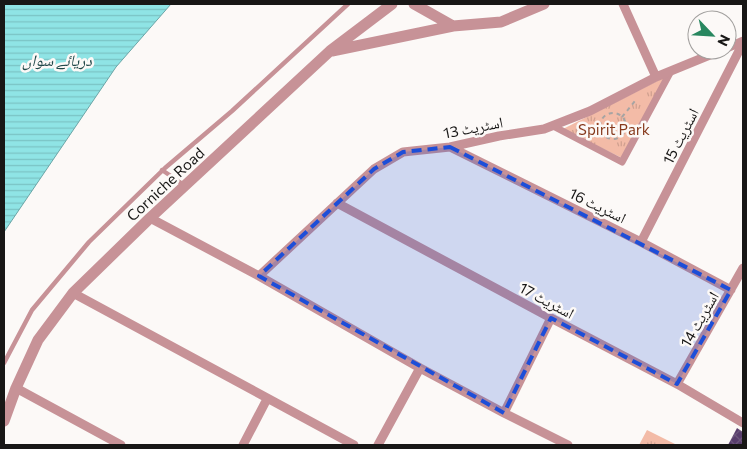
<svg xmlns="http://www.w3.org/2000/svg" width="747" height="449" viewBox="0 0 747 449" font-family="Commissioner,'Noto Naskh Arabic',sans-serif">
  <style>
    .park { fill: url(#park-tufts) }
    .water { fill: url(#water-rules); stroke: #6ba6a7 }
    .building { fill: url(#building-cross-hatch) }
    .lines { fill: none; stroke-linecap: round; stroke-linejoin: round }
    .path { stroke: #a6a4a3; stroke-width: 2; stroke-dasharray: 4 4; stroke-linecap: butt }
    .service { stroke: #c79297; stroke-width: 4.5 }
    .pedestrian { stroke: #c79297; stroke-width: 7 }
    .minor { stroke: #c79297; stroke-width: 9 }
    .tertiary { stroke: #c79297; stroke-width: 11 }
    .marked { fill: #1d4ed8; fill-opacity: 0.2; stroke: #1d4ed8; stroke-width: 4; stroke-dasharray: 10 6; stroke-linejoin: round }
    .labels { text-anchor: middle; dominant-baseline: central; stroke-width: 5; stroke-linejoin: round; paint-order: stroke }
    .street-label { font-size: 15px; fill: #181716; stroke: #fcf9f7 }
    .park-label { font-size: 15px; fill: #873a1d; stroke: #fcf9f7 }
    .water-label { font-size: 16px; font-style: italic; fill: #204849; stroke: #fcf9f7 }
  </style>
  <defs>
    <pattern id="park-tufts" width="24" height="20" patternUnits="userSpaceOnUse" patternTransform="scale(1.25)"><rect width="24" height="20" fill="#f3bba7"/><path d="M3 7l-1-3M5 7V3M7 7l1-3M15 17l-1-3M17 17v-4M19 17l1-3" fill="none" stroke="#d0a08f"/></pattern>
    <pattern id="water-rules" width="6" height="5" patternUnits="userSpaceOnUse" patternTransform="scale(1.25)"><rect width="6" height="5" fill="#8fe4e5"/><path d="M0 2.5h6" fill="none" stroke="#7bc3c4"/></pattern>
    <pattern id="building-cross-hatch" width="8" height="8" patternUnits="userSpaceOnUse" patternTransform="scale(1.25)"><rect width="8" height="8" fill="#583d6c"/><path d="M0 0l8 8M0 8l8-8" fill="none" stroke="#6c567b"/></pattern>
  </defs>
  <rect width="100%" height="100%" fill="#fcf9f7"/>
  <path class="park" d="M669 75 624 159 563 129Z
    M647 430 677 445H639Z"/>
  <path class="water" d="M4 4H171L116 67 4 232Z"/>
  <path class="building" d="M737 428 743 432V445H728Z"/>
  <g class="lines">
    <path class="path" d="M600 126a13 13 0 1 1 26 0a13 13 0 1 1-26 0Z
      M622 117 635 101 636 99
      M583 125 587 127 600 126"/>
    <path class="service" d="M162 170 184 185
      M4 363 32 310 89 242 165 168 232 111 348 4"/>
    <path class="pedestrian" d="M553 126 622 162 671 71"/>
    <path class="minor" d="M623 4 656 77
      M727 48 743 41
      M450 147 641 242 731 290
      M337 203 551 318 677 384 743 423
      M150 218 259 276 420 368 504 413 568 445
      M641 242 743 43
      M259 276 374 169 403 152 450 147 499 136 544 129 590 111 656 77 722 50
      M73 293 354 445
      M677 384 743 268
      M16 388 121 445
      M504 413 551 318
      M243 445 267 399
      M378 445 420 368"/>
    <path class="tertiary" d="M414 4 453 26
      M332 51 453 26 501 22 544 4
      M4 421 16 388 38 340 73 293 150 218 330 51 392 4"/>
  </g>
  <path class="marked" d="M450 147 731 290 677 384 551 318 504 413 259 276 374 169 403 152Z"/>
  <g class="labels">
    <g class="street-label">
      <text transform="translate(473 127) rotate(-11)">اسٹریٹ 13</text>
      <text transform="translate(680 136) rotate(-63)">اسٹریٹ 15</text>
      <text transform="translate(165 184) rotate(-43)">Corniche Road</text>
      <text transform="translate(598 205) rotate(26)">اسٹریٹ 16</text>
      <text transform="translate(547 300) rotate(28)">اسٹریٹ 17</text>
      <text transform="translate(699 319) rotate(-60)">اسٹریٹ 14</text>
    </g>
    <g class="park-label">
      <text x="614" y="129">Spirit Park</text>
    </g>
    <g class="water-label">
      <text x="57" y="59">دریائے سواں</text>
    </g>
  </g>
  <rect width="747" height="449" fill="none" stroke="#181716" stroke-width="10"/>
  <g transform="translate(712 35) rotate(115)"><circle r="24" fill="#fcf9f7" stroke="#a19f9d"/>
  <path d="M0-4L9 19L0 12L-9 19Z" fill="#28875f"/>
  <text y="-8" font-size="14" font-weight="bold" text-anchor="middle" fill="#181716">N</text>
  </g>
</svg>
